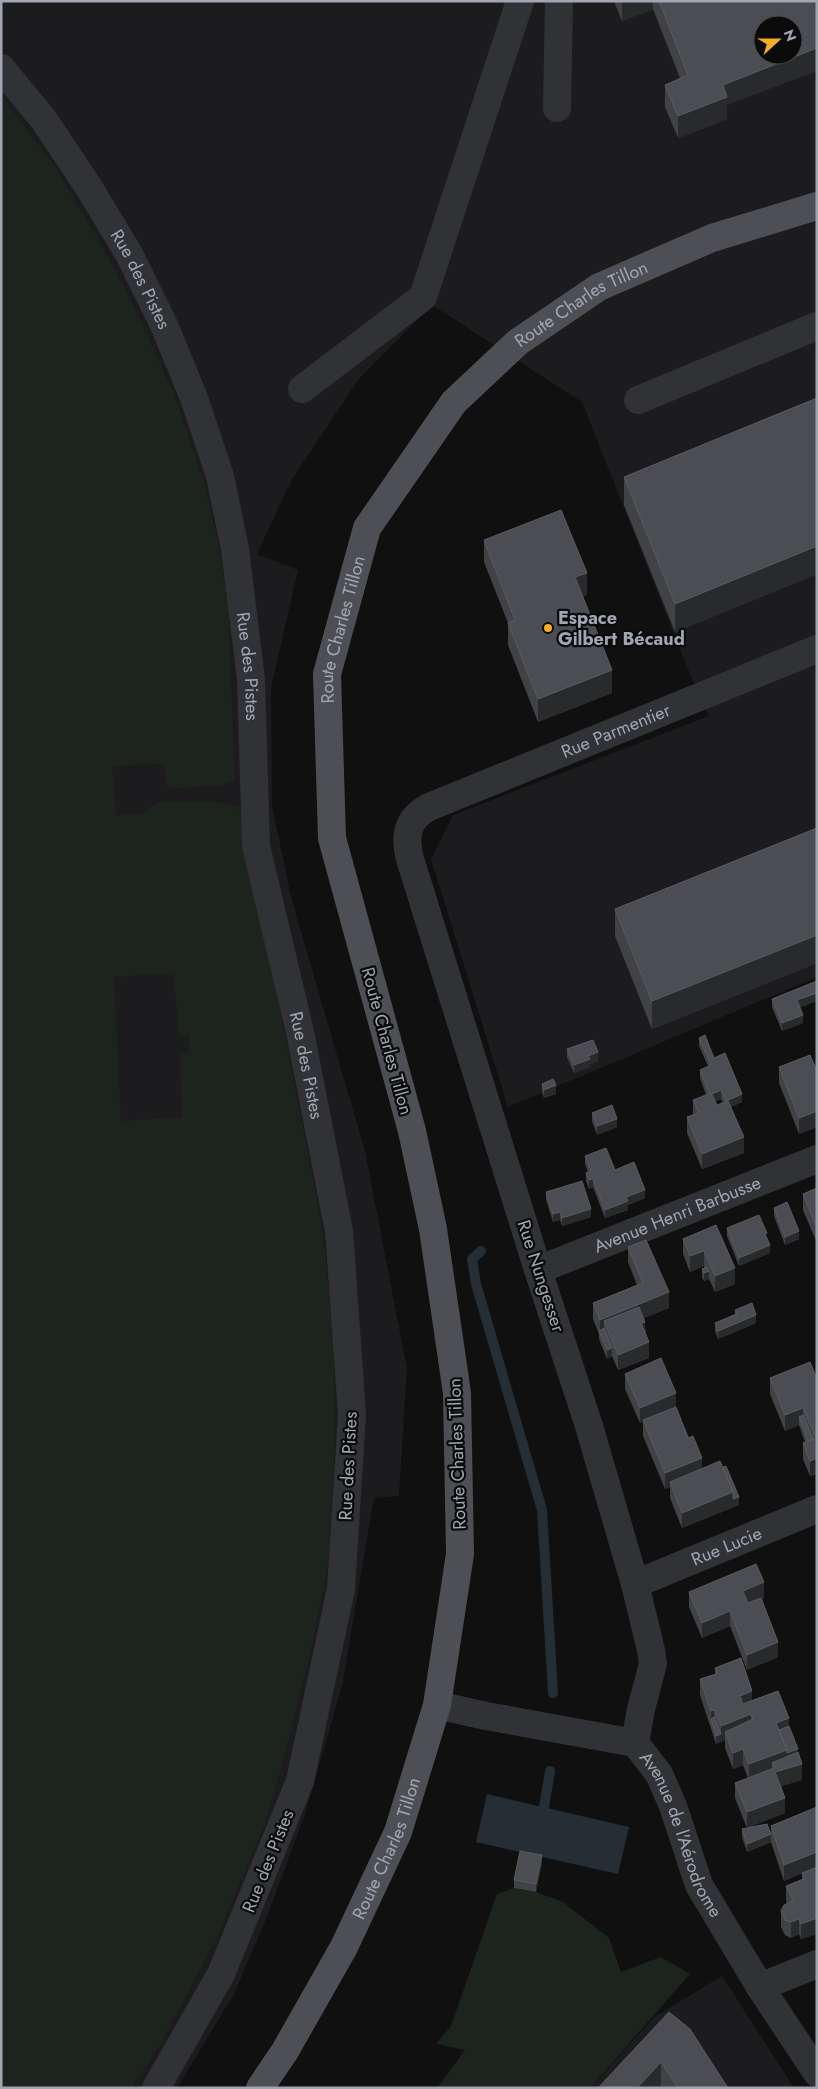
<svg xmlns="http://www.w3.org/2000/svg" width="818" height="2089" viewBox="0 0 818 2089" font-family="Jost,sans-serif">
  <style>
    .built { fill: #1c1c1e; fill-rule: evenodd }
    .green { fill: #1c241d; fill-rule: evenodd }
    .water { fill: #262e35 }
    .lines { fill: none; stroke-linecap: round; stroke-linejoin: round }
    .stream { stroke: #262e35; stroke-width: 10 }
    .minor { stroke: #313236; stroke-width: 28 }
    .major { stroke: #4d4f55; stroke-width: 28 }
    .wall { fill: #414246; fill-rule: evenodd }
    .shaded-wall { fill: #292a2c }
    .building { fill: #4c4d52; stroke: #595b61; fill-rule: evenodd }
    .poi-dot { fill: #f3ad26; stroke: #0b0b0c; stroke-width: 2 }
    .labels { text-anchor: middle; dominant-baseline: central; stroke-width: 4.5; stroke-linejoin: round; paint-order: stroke }
    .street-label { font-size: 18px; fill: #a1a6b2; stroke: #0b0b0c }
    .poi-label { font-size: 18px; font-weight: bold; fill: #a1a6b2; stroke: #0b0b0c; text-anchor: start }
  </style>
  <rect width="100%" height="100%" fill="#101011"/>
  <path class="built" d="M1 1H817V977L508 1107 431 859 453 815 709 716 692 679 582 402 432 305 358 380 292 479 257 554 298 570 271 688 272 806 292 901 365 1151 407 1369 399 1496 374 1498 342 1686 306 1811 266 1919 234 1994 177 2088H1ZM763 25H793V55H763Z
    M722 1976 794 2088H590L654 2017Z"/>
  <path class="green" d="M1 96 49 158 96 234 138 315 174 394 203 478 217 537 228 604 235 779 222 785 170 789 166 784 164 764 112 766 116 815 145 813 152 805 159 802H217L239 806 248 866 275 984 320 1215 329 1291 334 1362V1459L329 1559 312 1645 291 1731 266 1821 216 1940 159 2047 131 2088H1ZM174 973 178 1035H189V1053L179 1054 182 1117 121 1121 114 977Z
    M514 1888 536 1892 563 1902 609 1938 621 1972 661 1957 690 1974 590 2088H437L465 2050 436 2044 451 2026 497 1894Z"/>
  <path class="water" d="M487 1794 629 1827 618 1874 476 1842Z"/>
  <g class="lines">
    <path class="stream" d="M481 1251 472 1259 476 1284 542 1510 553 1693
      M544 1807 550 1771"/>
    <g class="minor">
      <path id="s1" d="M1 68 44 120 88 186 129 254 164 325 194 398 220 476 235 549 251 680 256 846 300 1032 339 1231 352 1414 341 1589 300 1781 221 1974 156 2088"/>
      <path d="M557 108 559 1"/>
      <path d="M302 389 423 297 520 1"/>
      <path d="M638 400 817 326"/>
      <path id="s2" d="M538 1270 817 1159"/>
      <path id="s3" d="M635 1584 817 1509"/>
      <path id="s4" d="M437 1705 486 1716 635 1743 659 1774 673 1806 699 1885 760 1987 817 2073"/>
      <path id="s5" d="M635 1743 641 1709 653 1664 651 1650 635 1584 589 1426 538 1270 410 859C404 835 407 819 429 807L817 649"/>
      <path d="M760 1987 817 1964"/>
    </g>
    <path class="major" id="s6" d="M260 2088 285 2051 344 1947 398 1832 437 1705 460 1554 457 1393 433 1229 412 1131 332 838 327 674 367 528 454 402 518 342 599 287 712 238 817 206"/>
  </g>
  <path class="wall" d="M614 1H817L727 105V119L678 138 665 107V85L680 78 653 9 622 21Z
    M817 398V574L675 632 624 505V477Z
    M484 540 587 595 582 597 612 693 538 722 508 645V623L484 562Z
    M817 828V963L652 1029 615 936V909Z
    M817 981V1001L800 1007 803 1023 782 1031 772 1007V999Z
    M699 1038 714 1058 742 1102 731 1107 744 1153 702 1169 687 1133V1117L693 1115V1100L706 1095 700 1078V1070L708 1066 699 1046ZM721 1099 723 1103 717 1105 715 1101Z
    M567 1049 598 1061 590 1064V1067L574 1073 567 1057Z
    M779 1067 817 1071V1127L799 1134 779 1083Z
    M542 1084 556 1094 544 1098 542 1092Z
    M592 1113 617 1127 597 1135 592 1121Z
    M585 1156 615 1170 645 1198 628 1205V1210L605 1218 593 1187 589 1189 586 1181V1173L588 1172 585 1164Z
    M817 1188V1243L803 1210V1194Z
    M546 1192 591 1217 562 1226 560 1220 553 1222 546 1200Z
    M774 1208 799 1239 785 1245 774 1216Z
    M716 1225 735 1284 715 1292 709 1279 704 1281 702 1277V1269L704 1268V1266L690 1272 683 1254V1239Z
    M727 1228 767 1238 770 1253 739 1266 727 1236Z
    M628 1247 669 1308 644 1318 649 1358 618 1370 612 1356 607 1359 599 1339V1334L593 1319V1303L637 1285 628 1262Z
    M735 1310 756 1323 718 1339 715 1331V1323L735 1314Z
    M625 1374 676 1407 702 1469 739 1505 682 1528 670 1498V1487L665 1489 643 1436V1422L640 1423 625 1389Z
    M770 1378 817 1379V1474L810 1476 803 1459V1443L805 1442 799 1425 785 1431 770 1394Z
    M689 1592 764 1598 762 1599 778 1657 747 1670 730 1626 702 1638 689 1607Z
    M741 1658 752 1691V1700L778 1691 789 1718V1726L798 1749V1753L802 1764V1780L781 1786 785 1798V1813L749 1827 767 1824 771 1834V1826L817 1807V1934L801 1939 799 1934 791 1938 785 1935 781 1927V1911L784 1905 787 1904 786 1901V1886L802 1879V1873L812 1869 784 1881 771 1842 747 1852 742 1837V1829L747 1828 735 1798V1783L748 1778 743 1765 733 1769 725 1748V1740L716 1744 700 1695V1679L715 1674V1668Z
    M542 1863 536 1892 514 1888V1880Z
    M669 2012 728 2088H598Z"/>
  <path class="shaded-wall" d="M622 1H653V9L622 21Z
    M817 48V71L727 105V119L678 138V116L723 85Z
    M817 546V574L675 632V604Z
    M587 573V595L575 600V577Z
    M612 670V693L538 722V699Z
    M817 935V963L652 1029V1001Z
    M817 993V1001L797 1009V1000Z
    M803 1015V1023L782 1031V1023Z
    M598 1052V1061L590 1064V1067L574 1073V1065L588 1056Z
    M556 1085V1094L544 1098V1090Z
    M721 1090V1099L710 1103V1095Z
    M742 1094V1102L726 1109V1101Z
    M817 1111V1127L799 1134V1118Z
    M617 1119V1127L597 1135V1126Z
    M744 1137V1153L702 1169V1154Z
    M593 1179V1187L589 1189V1180Z
    M645 1190V1198L628 1205V1210L605 1218V1210L626 1197Z
    M591 1209V1217L562 1226V1218Z
    M560 1212V1220L553 1222V1214Z
    M799 1231V1239L785 1245V1237Z
    M770 1245V1253L739 1266V1258Z
    M704 1251V1266L690 1272V1256Z
    M735 1268V1284L715 1292V1276Z
    M709 1271V1279L704 1281V1273Z
    M669 1292V1308L609 1332 604 1321V1334H600V1320Z
    M756 1315V1323L718 1339V1331Z
    M645 1322V1337L641 1323Z
    M649 1342V1358L618 1370V1355Z
    M612 1348V1356L607 1359V1350Z
    M676 1393V1409L643 1420V1422L640 1423V1408Z
    M803 1408V1423L799 1417V1425L785 1431V1415Z
    M702 1458V1473L670 1482V1487L665 1489V1473Z
    M817 1458V1474L810 1476V1461Z
    M733 1492 739 1497V1505L682 1528V1513Z
    M764 1582V1598L743 1607V1591Z
    M730 1611V1626L702 1638V1623Z
    M778 1642V1657L747 1670V1655Z
    M752 1691V1707L740 1712V1696Z
    M714 1710V1725L711 1719V1711Z
    M751 1714V1729L725 1732V1740L721 1742V1726Z
    M789 1718V1734L779 1738 776 1723Z
    M721 1734V1742L716 1744V1736Z
    M743 1749V1765L733 1769V1753Z
    M798 1749V1757L774 1768 772 1763V1771L749 1780V1764L787 1750Z
    M802 1764V1780L775 1788V1772Z
    M785 1798V1813L747 1828V1812Z
    M771 1834V1842L747 1852V1844Z
    M817 1852V1867L784 1881V1865Z
    M542 1855V1863L536 1892V1884Z
    M817 1918V1934L801 1939V1924Z
    M799 1919V1934L791 1938V1922Z
    M661 2062V2088H637Z"/>
  <path class="building" d="M659 1H817V48L723 85 727 97 678 116 665 85 688 75ZM763 25H793V55H763Z
    M817 398V546L675 604 624 477Z
    M561 510 587 573 575 577 612 670 538 699 508 623 515 620 484 540Z
    M817 828V935L652 1001 615 909Z
    M817 981V993L797 1000 803 1015 782 1023 772 999Z
    M705 1035 714 1058 725 1053 742 1094 726 1101 721 1090 712 1094 711 1093H709L700 1070 711 1065 699 1038Z
    M593 1040 598 1052 588 1056 590 1059 574 1065 567 1049Z
    M810 1055 817 1071V1111L799 1118 779 1067Z
    M553 1079 556 1085 544 1090 542 1084Z
    M711 1093 717 1105 728 1101 744 1137 702 1154 687 1117 699 1113 693 1100Z
    M612 1105 617 1119 597 1126 592 1113Z
    M606 1148 615 1170 634 1162 645 1190 626 1197 628 1201 605 1210 593 1179 589 1180 586 1173 591 1171 585 1156Z
    M582 1181 591 1209 562 1218 560 1212 553 1214 546 1192Z
    M817 1188V1228L803 1194Z
    M787 1202 799 1231 785 1237 774 1208Z
    M759 1215 767 1233 765 1234 770 1245 739 1258 727 1228Z
    M716 1225 735 1268 715 1276 704 1251 690 1256 683 1239Z
    M646 1240 669 1292 600 1320 593 1303 643 1283 628 1247Z
    M707 1267 709 1271 704 1273 702 1269Z
    M752 1303 756 1315 718 1331 715 1323 737 1314 735 1310Z
    M639 1307 645 1322 641 1323 649 1342 618 1355 604 1321Z
    M604 1328 612 1348 607 1350 599 1331Z
    M661 1358 676 1393 640 1408 625 1374Z
    M810 1362 817 1379V1458L810 1461 803 1443 816 1438 803 1408 785 1415 770 1378Z
    M676 1407 688 1438 693 1436 702 1458 665 1473 643 1420Z
    M803 1415 813 1439 808 1441 799 1417Z
    M720 1461 733 1492 682 1513 670 1482Z
    M726 1466 739 1497 733 1499V1492L723 1467Z
    M756 1564 764 1582 743 1591 748 1603 761 1598 778 1642 747 1655 730 1611 702 1623 689 1592Z
    M741 1658 752 1691 740 1696 743 1704 778 1691 789 1718 776 1723 787 1750 749 1764 743 1749 733 1753 725 1732 753 1719 751 1714 721 1726 714 1710 711 1711 700 1679 717 1674 715 1668Z
    M714 1717 721 1734 716 1736 711 1719Z
    M789 1726 798 1749 787 1753V1750L779 1730Z
    M798 1752 802 1764 775 1772 785 1798 747 1812 735 1783 774 1768 772 1763Z
    M817 1807V1852L784 1865 771 1826Z
    M767 1824 771 1834 747 1844 742 1829Z
    M520 1851 542 1855 536 1884 514 1880Z
    M817 1867V1918L801 1924 799 1919 791 1922 785 1920 781 1911 784 1905 793 1901 786 1886 804 1879 802 1873Z
    M669 2012 690 2029 728 2088H678L661 2062 637 2088H598Z"/>
  <circle class="poi-dot" cx="548" cy="628" r="5"/>
  <g class="labels">
    <g class="street-label">
      <text stroke="none"><textPath href="#s1" startOffset="254">Rue des Pistes</textPath></text>
      <text stroke="none"><textPath href="#s6" startOffset="1938">Route Charles Tillon</textPath></text>
      <text stroke="none"><textPath href="#s6" startOffset="1518">Route Charles Tillon</textPath></text>
      <text stroke="none"><textPath href="#s1" startOffset="659">Rue des Pistes</textPath></text>
      <text stroke="none"><textPath href="#s5" startOffset="1185">Rue Parmentier</textPath></text>
      <text transform="translate(387 1041) rotate(75)">Route Charles Tillon</text>
      <text stroke="none"><textPath href="#s1" startOffset="1064">Rue des Pistes</textPath></text>
      <text stroke="none"><textPath href="#s2" startOffset="150">Avenue Henri Barbusse</textPath></text>
      <text transform="translate(541 1276) rotate(72)">Rue Nungesser</text>
      <text transform="translate(457 1454) rotate(-92)">Route Charles Tillon</text>
      <text transform="translate(348 1466) rotate(-87)">Rue des Pistes</text>
      <text stroke="none"><textPath href="#s3" startOffset="99">Rue Lucie</textPath></text>
      <text stroke="none"><textPath href="#s4" startOffset="305">Avenue de l'Aérodrome</textPath></text>
      <text stroke="none"><textPath href="#s6" startOffset="272">Route Charles Tillon</textPath></text>
      <text transform="translate(268 1861) rotate(-68)">Rue des Pistes</text>
    </g>
    <g class="poi-label">
      <text x="558" y="618">Espace<tspan x="558" dy="21">Gilbert Bécaud</tspan></text>
    </g>
  </g>
  <rect width="818" height="2089" fill="none" stroke="#a1a6b2" stroke-width="5"/>
  <g transform="translate(778 40) rotate(69)"><circle r="24" fill="#0b0b0c" stroke="#47494e"/>
  <path d="M0-4L9 19L0 12L-9 19Z" fill="#f3ad26"/>
  <text y="-8" font-size="14" font-weight="bold" text-anchor="middle" fill="#a1a6b2">N</text>
  </g>
</svg>
